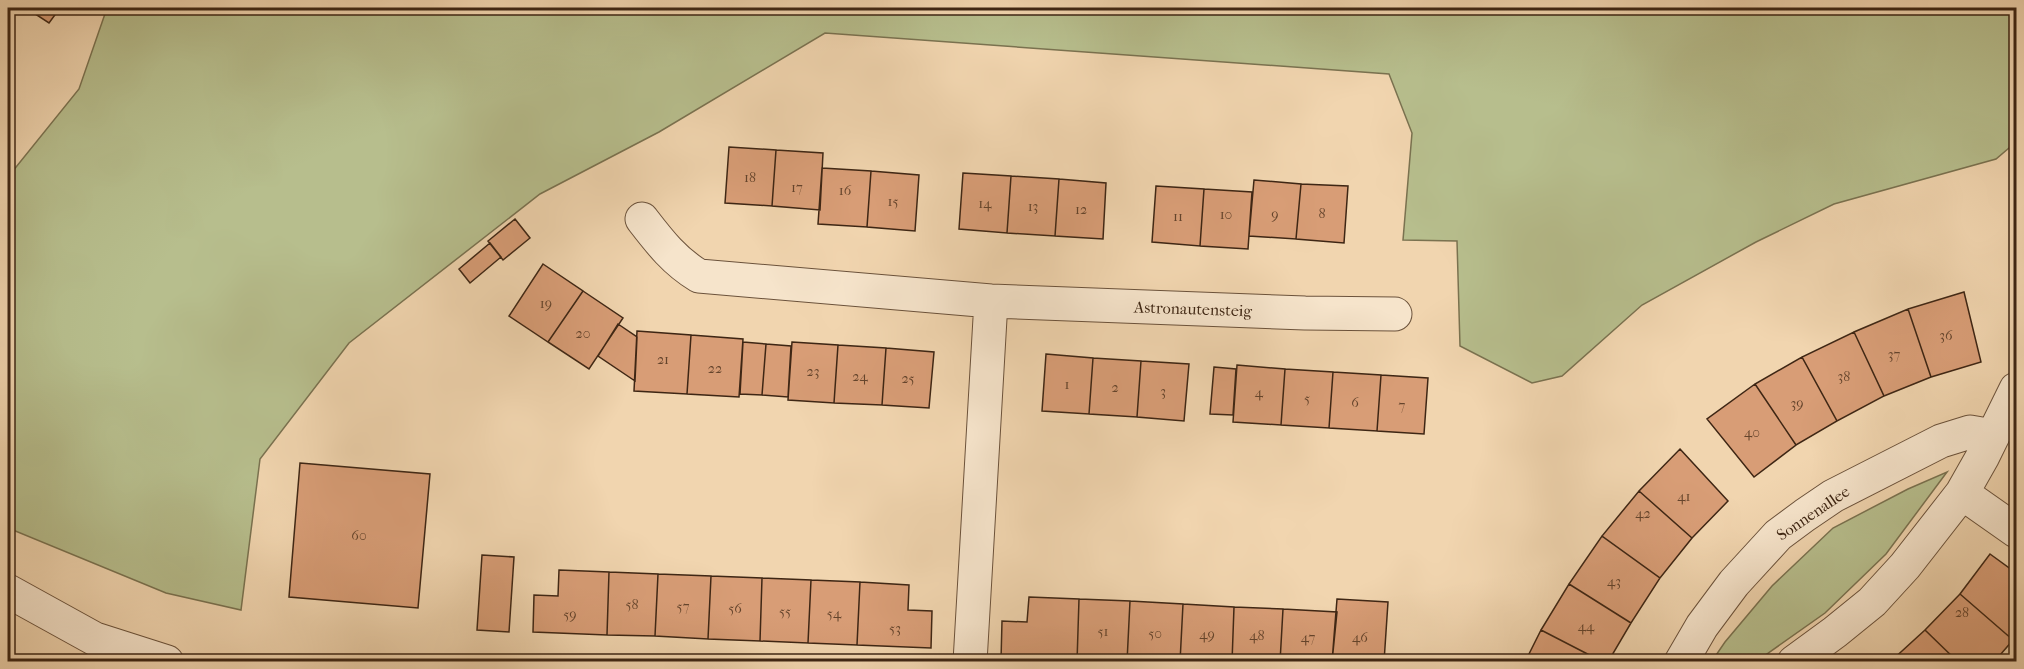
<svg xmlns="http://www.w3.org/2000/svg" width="2024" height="669" viewBox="0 0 2024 669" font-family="'IM FELL French Canon',serif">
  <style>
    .green { fill: #b7be8d; stroke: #7a7250; stroke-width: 1.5 }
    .building { fill: #d89d76; stroke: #3e2614; stroke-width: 1.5 }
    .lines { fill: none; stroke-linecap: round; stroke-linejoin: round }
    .minor-casing { stroke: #6b523b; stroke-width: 35 }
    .minor { stroke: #f6e4cb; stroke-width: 33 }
    .labels { text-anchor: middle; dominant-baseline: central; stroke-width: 6; stroke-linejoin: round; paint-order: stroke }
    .number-label { font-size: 14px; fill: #64442c }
    .street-label { font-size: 16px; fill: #3e2614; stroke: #f6e4cb }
  </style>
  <rect width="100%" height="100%" fill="#f1d5af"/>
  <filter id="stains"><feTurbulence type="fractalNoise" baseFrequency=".00333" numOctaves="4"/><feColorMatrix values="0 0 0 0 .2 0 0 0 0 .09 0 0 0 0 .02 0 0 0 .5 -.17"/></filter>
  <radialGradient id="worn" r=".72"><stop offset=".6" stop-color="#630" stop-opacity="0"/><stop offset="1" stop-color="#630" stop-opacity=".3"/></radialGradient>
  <path class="green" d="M107 8H2016V142L1996 159 1834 204 1756 242 1642 305 1562 376 1532 383 1460 346 1457 241 1403 240 1412 133 1389 74 825 33 659 132 540 194 349 343 260 459 241 610 166 593 8 528V177L79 89Z
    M1947 472 1886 554 1825 613 1757 661H1712L1725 642 1772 586 1833 528 1908 489Z"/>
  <path class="building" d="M26 8H60L49 23Z
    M729 147 776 150 772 206 725 203Z
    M776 150 823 153 820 210 772 206Z
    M822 168 871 171 867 227 818 224Z
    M871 171 919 175 915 231 867 227Z
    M963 173 1011 176 1007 233 959 229Z
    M1011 176 1059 179 1055 236 1007 233Z
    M1059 179 1106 183 1103 239 1055 236Z
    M1254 180 1301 184 1296 239 1249 236Z
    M1301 184 1348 186 1344 243 1296 239Z
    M1156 186 1204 189 1200 246 1152 242Z
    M1204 189 1252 192 1248 249 1200 246Z
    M515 219 530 238 503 260 488 241Z
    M490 243 501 257 470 283 459 269Z
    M543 264 583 291 548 342 509 316Z
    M583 291 623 318 589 369 548 342Z
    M1964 292 1981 362 1931 377 1908 309Z
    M1908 309 1931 377 1884 396 1854 332Z
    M618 324 637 337 635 381 598 356Z
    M637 331 691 335 687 394 634 391Z
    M1854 332 1884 396 1837 421 1802 357Z
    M691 335 743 339 739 397 687 394Z
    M743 342 766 344 762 395 740 394Z
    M792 342 838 345 834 403 788 400Z
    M766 344 791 346 788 397 762 395Z
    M838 345 886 348 882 405 834 403Z
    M886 348 934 352 929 408 882 405Z
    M1046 354 1093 358 1089 414 1042 411Z
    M1802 357 1837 421 1796 445 1755 384Z
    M1093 358 1141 361 1137 417 1089 414Z
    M1141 361 1189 364 1184 421 1137 417Z
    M1237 365 1285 369 1281 425 1233 422Z
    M1214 367 1236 369 1233 415 1210 414Z
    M1285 369 1333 372 1329 428 1281 425Z
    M1333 372 1381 375 1377 431 1329 428Z
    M1381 375 1428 378 1424 434 1377 431Z
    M1755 384 1796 445 1754 477 1707 419Z
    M1680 449 1728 501 1692 538 1639 491Z
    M300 463 430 474 418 608 289 597Z
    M1639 491 1692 538 1660 578 1602 536Z
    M1602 536 1660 578 1631 623 1569 584Z
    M1990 554 2016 573V636L2013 640 1960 594Z
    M482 555 514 557 509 632 477 630Z
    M559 570 609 572 607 635 533 632 534 595 558 596Z
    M609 572 658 574 655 636 607 635Z
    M658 574 711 576 708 639 655 636Z
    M711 576 762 578 760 641 708 639Z
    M762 578 811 580 808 643 760 641Z
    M811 580 860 582 857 645 808 643Z
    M860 582 909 585 908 610 932 611 931 648 857 645Z
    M1569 584 1631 623 1608 662H1603L1541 630Z
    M1960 594 2013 640 1994 662H1958L1925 630Z
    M1029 597 1079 599 1077 662 1001 660 1002 621 1027 622Z
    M1079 599 1130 601 1127 662H1077Z
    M1337 599 1388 602 1384 662H1332Z
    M1130 601 1183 604 1180 662H1127Z
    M1183 604 1234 607 1232 662H1180Z
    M1234 607 1283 609 1280 662H1232Z
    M1283 609 1337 612 1332 662H1280Z
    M1541 630 1603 662H1525Z
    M1925 630 1958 662H1890Z"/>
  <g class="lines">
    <g class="minor-casing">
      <path id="minor" d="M642 219C659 241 674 261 699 276L991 301 1305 313 1395 314
        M1962 493 2016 531
        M8 591 95 639 167 662
        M970 662 991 301
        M1681 662 1702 626 1734 583 1778 535 1805 515 1833 496 1941 441 1970 432 1993 436
        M1794 662 1835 632 1872 602 1905 566 1962 493 1983 456 2016 389"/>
    </g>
    <use href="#minor" class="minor"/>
  </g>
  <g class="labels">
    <g class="number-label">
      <text x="750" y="177">18</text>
      <text x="797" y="187">17</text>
      <text x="845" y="190">16</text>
      <text x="893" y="201">15</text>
      <text x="985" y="203">14</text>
      <text x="1033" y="206">13</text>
      <text x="1081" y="209">12</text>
      <text x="1322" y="213">8</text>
      <text x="1226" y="214">10</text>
      <text x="1275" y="214">9</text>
      <text x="1178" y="216">11</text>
      <text x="546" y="303">19</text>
      <text x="583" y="333">20</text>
      <text x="1946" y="335">36</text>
      <text x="1894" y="354">37</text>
      <text x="663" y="359">21</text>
      <text x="715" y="368">22</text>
      <text x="813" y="371">23</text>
      <text x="860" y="376">24</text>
      <text x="1844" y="376">38</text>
      <text x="908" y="378">25</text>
      <text x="1067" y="384">1</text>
      <text x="1115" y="387">2</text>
      <text x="1163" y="391">3</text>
      <text x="1259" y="392">4</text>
      <text x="1307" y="398">5</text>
      <text x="1355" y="402">6</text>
      <text x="1797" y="403">39</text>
      <text x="1402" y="405">7</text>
      <text x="1752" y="432">40</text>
      <text x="1684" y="496">41</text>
      <text x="1643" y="513">42</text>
      <text x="359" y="535">60</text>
      <text x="1614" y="581">43</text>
      <text x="632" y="604">58</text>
      <text x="683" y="606">57</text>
      <text x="735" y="608">56</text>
      <text x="785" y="611">55</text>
      <text x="1962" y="612">28</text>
      <text x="834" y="613">54</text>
      <text x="570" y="614">59</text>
      <text x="1586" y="626">44</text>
      <text x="895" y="628">53</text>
      <text x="1103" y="631">51</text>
      <text x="1155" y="633">50</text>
      <text x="1207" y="634">49</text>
      <text x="1257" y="635">48</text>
      <text x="1308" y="637">47</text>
      <text x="1360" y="637">46</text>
    </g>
    <g class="street-label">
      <text transform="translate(1193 309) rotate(2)">Astronautensteig</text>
      <text transform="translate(1813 513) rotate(-34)">Sonnenallee</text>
    </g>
  </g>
  <rect width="2024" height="669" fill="none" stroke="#f1d5af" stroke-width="30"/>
  <rect x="9" y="9" width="2006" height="651" fill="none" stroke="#3e2614" stroke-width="3"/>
  <rect x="15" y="15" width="1994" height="639" fill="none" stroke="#3e2614" stroke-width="1.5"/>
  <rect width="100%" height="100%" filter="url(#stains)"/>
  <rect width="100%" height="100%" fill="url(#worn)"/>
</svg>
